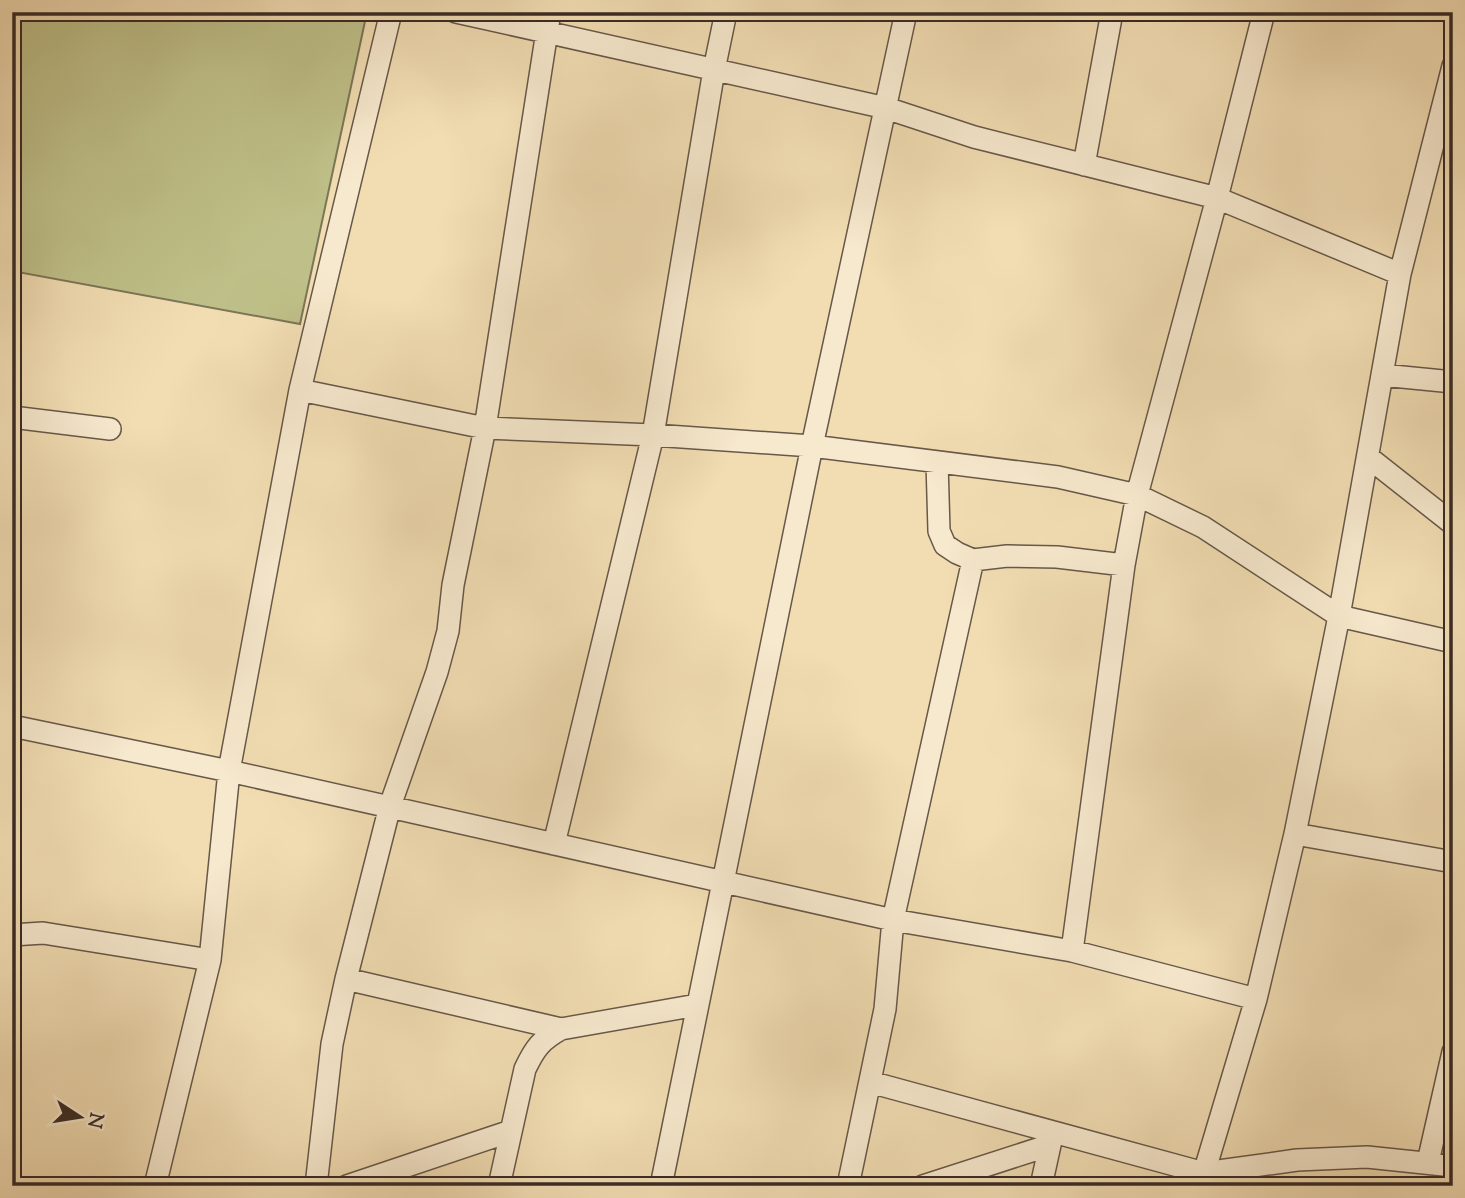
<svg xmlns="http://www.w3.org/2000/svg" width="1465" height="1198" viewBox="0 0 1465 1198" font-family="'Sorts Mill Goudy',serif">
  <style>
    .green { fill: #bfc089; stroke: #7c7658; stroke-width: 2 }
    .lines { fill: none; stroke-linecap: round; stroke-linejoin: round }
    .minor-casing { stroke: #675849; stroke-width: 24 }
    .minor { stroke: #f7e9ce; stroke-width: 21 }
  </style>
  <rect width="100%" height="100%" fill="#f2ddb3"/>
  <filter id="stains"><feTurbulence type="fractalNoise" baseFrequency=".00286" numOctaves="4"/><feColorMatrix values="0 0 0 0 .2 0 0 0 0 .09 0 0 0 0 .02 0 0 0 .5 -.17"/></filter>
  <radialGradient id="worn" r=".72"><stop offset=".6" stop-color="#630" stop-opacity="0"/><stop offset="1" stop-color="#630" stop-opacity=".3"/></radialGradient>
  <path class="green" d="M12 12H367L300 324 12 271Z"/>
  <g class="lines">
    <g class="minor-casing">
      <path id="minor" d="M456 12 886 108 974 137 1217 198 1400 274
        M1084 165 1112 12
        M1382 375 1453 382
        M300 390 485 428 653 435 812 446 1058 477 1137 495 1203 527 1339 616 1453 642
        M12 417 110 429
        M1368 457 1453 524
        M937 462 939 531 945 545 957 553 973 560 1007 556 1057 557 1124 565
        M12 726 229 771 893 920 1072 951 1256 999
        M1295 834 1453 862
        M554 844 653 435 714 70 726 12
        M12 935 43 933 210 960
        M1072 951 1124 565 1137 495 1217 198 1264 12
        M346 979 561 1029
        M870 1082 1204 1173 1297 1160 1367 1157 1453 1166
        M1428 1162 1453 1052
        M155 1186 210 960 229 771 300 390 391 12
        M316 1186 332 1044 346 979 390 806 437 672 448 631 453 585 485 428 550 12
        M347 1186 511 1131
        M499 1186 525 1069C535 1048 541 1040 561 1029L697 1005
        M661 1186 812 446 906 12
        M848 1186 885 1009 893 920 973 560
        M923 1186 1050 1145
        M1041 1186 1052 1136
        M1202 1186 1204 1173 1256 999 1295 834 1339 616 1400 274 1453 66"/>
    </g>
    <use href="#minor" class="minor"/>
  </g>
  <rect width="1465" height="1198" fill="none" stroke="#f2ddb3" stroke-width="42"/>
  <rect x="14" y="14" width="1437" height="1170" fill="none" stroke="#392b26" stroke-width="3.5"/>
  <rect x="21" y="21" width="1423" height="1156" fill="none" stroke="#392b26" stroke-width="2"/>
  <g transform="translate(80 1117) rotate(102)" stroke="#f7e9ce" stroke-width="5" paint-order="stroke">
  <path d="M0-5L12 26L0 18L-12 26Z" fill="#392b26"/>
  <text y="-10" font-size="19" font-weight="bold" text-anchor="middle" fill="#392b26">N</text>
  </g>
  <rect width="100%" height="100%" filter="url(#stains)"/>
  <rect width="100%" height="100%" fill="url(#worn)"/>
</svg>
